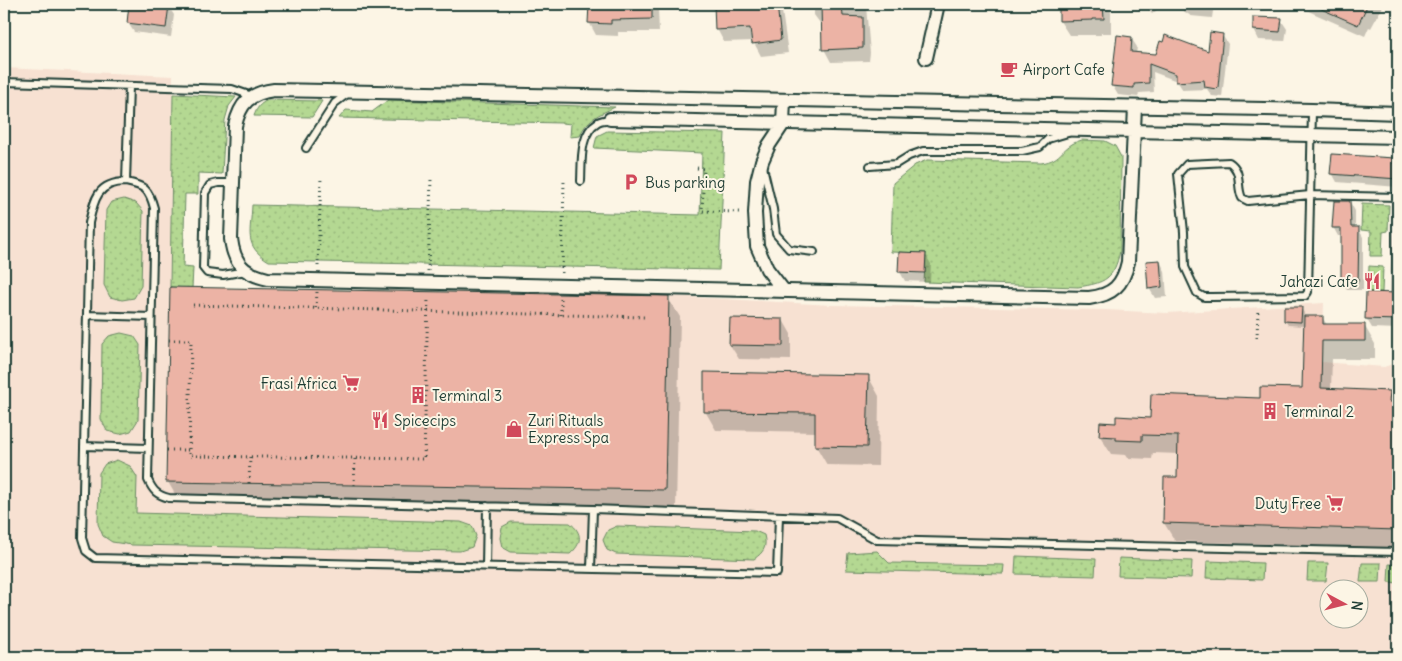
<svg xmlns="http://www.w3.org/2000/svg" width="1402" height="661" viewBox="0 0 1402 661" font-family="Delius,sans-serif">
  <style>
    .built { fill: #f7e1d2; fill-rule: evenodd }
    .grass { fill: url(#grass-dots); stroke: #6a8a63 }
    .shadow { fill: #0003 }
    .building { fill: #ecb3a5; stroke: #1f3d34 }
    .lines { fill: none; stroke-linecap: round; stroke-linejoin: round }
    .service-casing { stroke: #1f3d34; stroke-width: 10 }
    .minor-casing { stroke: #1f3d34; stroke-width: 16 }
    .path { stroke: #1f3d34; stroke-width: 3; stroke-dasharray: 1 4; stroke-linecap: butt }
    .service { stroke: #fcf5e5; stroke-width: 6 }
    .minor { stroke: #fcf5e5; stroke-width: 12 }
    .labels { text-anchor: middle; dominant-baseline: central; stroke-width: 4; stroke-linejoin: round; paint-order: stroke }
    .poi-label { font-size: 15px; fill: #1f3d34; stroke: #fcf5e5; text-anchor: start }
  </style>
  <defs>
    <pattern id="grass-dots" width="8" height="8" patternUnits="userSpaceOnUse" patternTransform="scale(1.25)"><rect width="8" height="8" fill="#b4d892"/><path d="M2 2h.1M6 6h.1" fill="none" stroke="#9aba7e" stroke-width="1.8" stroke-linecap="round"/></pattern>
  </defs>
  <rect width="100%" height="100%" fill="#fcf5e5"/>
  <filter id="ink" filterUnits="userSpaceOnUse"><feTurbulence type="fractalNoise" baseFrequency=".02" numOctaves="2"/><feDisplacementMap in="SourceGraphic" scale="10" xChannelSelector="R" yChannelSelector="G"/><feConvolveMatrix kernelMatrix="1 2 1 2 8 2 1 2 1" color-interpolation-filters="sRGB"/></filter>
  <g filter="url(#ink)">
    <path class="built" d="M4 68 173 76 170 287 669 296 831 305 1106 310 1167 313 1324 303 1322 362 1384 367 1398 362V657H4ZM1330 588H1360V618H1330Z"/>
    <path class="grass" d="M173 94 236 97 229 106 225 120 222 174 198 173V194H185L183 267 193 268 192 288 170 287Z
      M268 100 322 101 312 117 254 116C257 108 259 104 268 100Z
      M388 100 615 107C600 114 586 119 580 136L570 137 571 124 562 123 339 118 346 110 372 112Z
      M607 131 725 133 719 270 269 261C243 246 251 232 252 205L700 215 702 153 594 148 597 136Z
      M1082 140 1105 141 1115 146 1121 157 1120 251C1114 279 1105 283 1078 287L924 282 926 253 891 252 893 183 915 165 927 160 1041 163C1064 160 1060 146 1082 140Z
      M124 199 136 203 143 211 141 286 134 298 122 300 110 297 104 285 106 210 111 202Z
      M1362 204 1389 205 1388 231 1383 232 1382 256H1370L1371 231 1361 230Z
      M1369 266 1383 267 1382 292H1368Z
      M121 333 134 336 140 345 138 420 131 431 120 434 107 431 101 419 102 344 109 336Z
      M117 460 130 466 137 477 136 513 461 522 472 526 476 536 472 547 460 551 132 545 112 542 103 536 98 524 99 473 105 464Z
      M511 522 570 523C583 533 582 544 570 554L511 552 502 547 500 538 502 527Z
      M617 526 755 531 764 535C767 547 764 552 754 559L616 554 607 550 603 540 608 530Z
      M877 551 889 563 1004 565 1003 574 846 570 848 553Z
      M1016 556 1096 559 1095 576 1015 574Z
      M1119 558 1192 561 1191 578 1118 576Z
      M1207 561 1263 563 1262 580 1206 578Z
      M1308 563H1328L1326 581H1307Z
      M1362 563H1381L1380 582H1360Z
      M1389 564 1398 565V583L1388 582Z"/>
    <path class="shadow" d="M130 4 168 6 174 15 171 37 134 32 128 23Z
      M590 4H675V9H658L659 32H618V36L596 35 589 22Z
      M716 4H781L788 53 761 56 753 41 724 42 717 29Z
      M814 4H876L875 7 866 6 870 53 869 61 831 62 824 49 823 27 814 15Z
      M1060 4H1107L1111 10V33H1101V35H1069L1060 21Z
      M1144 4H1214L1212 18 1191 16 1182 10 1159 8 1152 14Z
      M1302 4H1384L1371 28 1369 27 1365 36 1306 10Z
      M1281 20 1287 29 1285 41 1259 40 1254 30Z
      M1222 35 1228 44 1222 97 1212 96 1207 89 1183 90 1177 81 1153 72 1154 92 1139 93 1138 97 1118 95 1112 85 1131 38 1137 47 1136 54 1156 55 1209 53Z
      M1393 159 1396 165H1398V187L1337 182 1332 173Z
      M1350 202 1355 211V228H1358L1363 237V290H1347L1342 281V236H1338L1333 227Z
      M1392 229H1398V329L1372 328 1366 318 1390 294Z
      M925 254 931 264 930 282 905 281 900 272Z
      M1160 261 1165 271 1167 297 1155 298 1149 288Z
      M668 298 680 317 676 509 179 501 168 482Z
      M1302 309 1304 313V317H1322L1327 325H1364L1375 344V359H1332L1331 390 1389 392 1396 403H1398V548L1175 541 1164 523 1178 478 1179 454 1153 453 1152 459 1128 458 1126 455 1111 454 1100 436 1117 424 1261 399 1303 389 1306 318 1304 317 1303 326 1288 325 1285 321Z
      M783 320 791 334V360L739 359 730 345Z
      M868 376 879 396 878 466 827 465 816 446V432L716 430 705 411Z"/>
    <path class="building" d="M129 4 169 5 166 28 127 23Z
      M589 4H652V19L611 20V24L588 23Z
      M714 4H777L781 40 752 44 750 28 715 30Z
      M821 4H842L843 16 863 17V48L822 50Z
      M1059 4H1103L1104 19H1093V20L1059 21Z
      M1310 4H1368L1358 25Z
      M1253 17 1282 18 1280 32 1253 30Z
      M1210 32 1223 34 1218 87 1216 89 1205 87 1204 80 1176 82V74L1149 64V83L1134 84V88L1111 86 1117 35 1132 37 1131 52 1156 54 1160 41 1163 42 1165 35 1208 51Z
      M1332 154 1394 158 1393 164H1398V179L1330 174Z
      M1334 201H1350L1351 227H1359L1358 282H1341V228H1332Z
      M899 252 926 253 925 273 898 272Z
      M1160 260 1162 287 1148 289 1146 261Z
      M170 287 669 296 665 490 166 482Z
      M1366 292 1398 293V320L1365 319Z
      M1284 307H1302L1301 322 1284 321Z
      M1304 316H1323V324H1365V341H1322L1321 388 1390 391 1389 402H1398V530L1163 523 1164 477H1177L1178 436 1142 435V441L1116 440V437L1099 436 1100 422 1116 423V416L1150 418 1151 394 1260 398V387L1302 388Z
      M730 318 783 319V346L729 345Z
      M704 372 869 375 867 447 815 446V413L704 412Z"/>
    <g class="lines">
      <g class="service-casing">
        <path id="service" d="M4 82 232 89 252 96
          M129 86 126 182C98 182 94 199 89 223L82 538 86 551 95 558 777 573 779 516
          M1312 110C1311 171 1309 232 1308 292L1305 296 1211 297H1204L1197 293 1185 267 1184 232 1178 174 1187 164 1229 162C1243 171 1236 186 1242 198L1248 201 1310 195 1398 197
          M306 148 335 103 347 94
          M870 166 896 164 909 156 923 151H1022L1040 147 1048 139 1068 133
          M763 167 773 209 776 234 789 249 814 252
          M581 181C582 163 579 133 598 122 601 120 606 120 610 119
          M126 182C145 186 149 189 154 208L148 480C153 491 157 495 169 498L593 509 591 569
          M233 183H218L210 185 205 193 203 268 207 273 223 275 246 271
          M87 315 151 317
          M84 446 148 448
          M593 509 837 518 877 540 1398 552
          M486 567 487 506"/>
      </g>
      <g class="minor-casing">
        <path id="minor" d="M926 58 938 4
          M784 100 783 124 769 145 762 161 757 181 755 213 757 246 767 269 784 291
          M1135 107 1128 262C1123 285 1113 295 1089 298L268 279C244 274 234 264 231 239L235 126C240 103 250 93 274 90L1312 110 1398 113
          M610 119 1398 137"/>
      </g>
      <path class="path" d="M697 168 704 169 702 211 742 212
        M318 266 321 177
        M428 271 431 179
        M562 273 564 181
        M193 305 644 317
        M316 308 317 292
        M561 315V299
        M1257 338 1258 308
        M169 340H191L189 456 424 459 428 297
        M167 450H189
        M249 483 250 457
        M354 485 355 458"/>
      <use href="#service" class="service"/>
      <use href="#minor" class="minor"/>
    </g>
  </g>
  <defs>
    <g id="cafe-bare" transform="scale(1.35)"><path d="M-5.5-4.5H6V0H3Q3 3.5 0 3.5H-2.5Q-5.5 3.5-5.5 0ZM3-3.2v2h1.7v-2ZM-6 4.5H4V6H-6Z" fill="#d1495b" stroke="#fcf5e5" stroke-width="2.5" paint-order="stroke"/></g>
    <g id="parking-bare" transform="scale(1.35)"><path d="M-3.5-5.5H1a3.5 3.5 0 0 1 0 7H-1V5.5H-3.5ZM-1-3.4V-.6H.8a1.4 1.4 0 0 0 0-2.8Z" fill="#d1495b" stroke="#fcf5e5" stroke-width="2.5" paint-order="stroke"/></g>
    <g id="restaurant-bare" transform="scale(1.35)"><path d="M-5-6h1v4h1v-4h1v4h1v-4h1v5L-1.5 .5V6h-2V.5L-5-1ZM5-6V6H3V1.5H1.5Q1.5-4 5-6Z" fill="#d1495b" stroke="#fcf5e5" stroke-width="2.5" paint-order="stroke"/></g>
    <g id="supermarket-bare" transform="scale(1.35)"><path d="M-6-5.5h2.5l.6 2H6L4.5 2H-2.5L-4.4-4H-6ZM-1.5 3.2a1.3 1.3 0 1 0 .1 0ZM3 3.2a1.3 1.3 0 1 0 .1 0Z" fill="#d1495b" stroke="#fcf5e5" stroke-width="2.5" paint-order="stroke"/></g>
    <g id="building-bare" transform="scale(1.35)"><path d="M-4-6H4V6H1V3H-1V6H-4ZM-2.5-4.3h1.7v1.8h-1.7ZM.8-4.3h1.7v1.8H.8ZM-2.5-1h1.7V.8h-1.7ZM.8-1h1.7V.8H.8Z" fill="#d1495b" stroke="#fcf5e5" stroke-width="2.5" paint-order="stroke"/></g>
    <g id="shop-bare" transform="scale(1.35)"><path d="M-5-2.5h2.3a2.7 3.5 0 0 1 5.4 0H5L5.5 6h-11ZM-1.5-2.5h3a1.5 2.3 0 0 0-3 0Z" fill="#d1495b" stroke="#fcf5e5" stroke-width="2.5" paint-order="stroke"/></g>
  </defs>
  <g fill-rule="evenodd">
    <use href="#cafe-bare" x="1009" y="69"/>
    <use href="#parking-bare" x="631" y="182"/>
    <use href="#restaurant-bare" x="1372" y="281"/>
    <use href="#supermarket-bare" x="351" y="383"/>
    <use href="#building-bare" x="418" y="395"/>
    <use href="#building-bare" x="1270" y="411"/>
    <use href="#restaurant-bare" x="380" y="420"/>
    <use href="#shop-bare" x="514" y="429"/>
    <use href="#supermarket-bare" x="1335" y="503"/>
  </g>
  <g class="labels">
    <g class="poi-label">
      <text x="1023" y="69">Airport Cafe</text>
      <text x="645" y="182">Bus parking</text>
      <text x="1358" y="281" text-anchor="end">Jahazi Cafe</text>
      <text x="337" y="383" text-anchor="end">Frasi Africa</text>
      <text x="432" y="395">Terminal 3</text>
      <text x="1284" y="411">Terminal 2</text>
      <text x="394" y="420">Spicecips</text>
      <text x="528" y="420">Zuri Rituals<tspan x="528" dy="17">Express Spa</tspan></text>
      <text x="1321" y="503" text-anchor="end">Duty Free</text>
    </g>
  </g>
  <rect width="1402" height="661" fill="none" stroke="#fcf5e5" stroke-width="20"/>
  <rect x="10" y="10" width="1382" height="641" fill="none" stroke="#1f3d34" stroke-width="2" filter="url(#ink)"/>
  <g transform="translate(1344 604) rotate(97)"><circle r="24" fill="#fcf5e5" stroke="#a4ab9e"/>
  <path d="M0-4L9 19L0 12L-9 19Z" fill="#d1495b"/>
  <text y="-8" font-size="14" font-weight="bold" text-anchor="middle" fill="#1f3d34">N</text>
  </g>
</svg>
